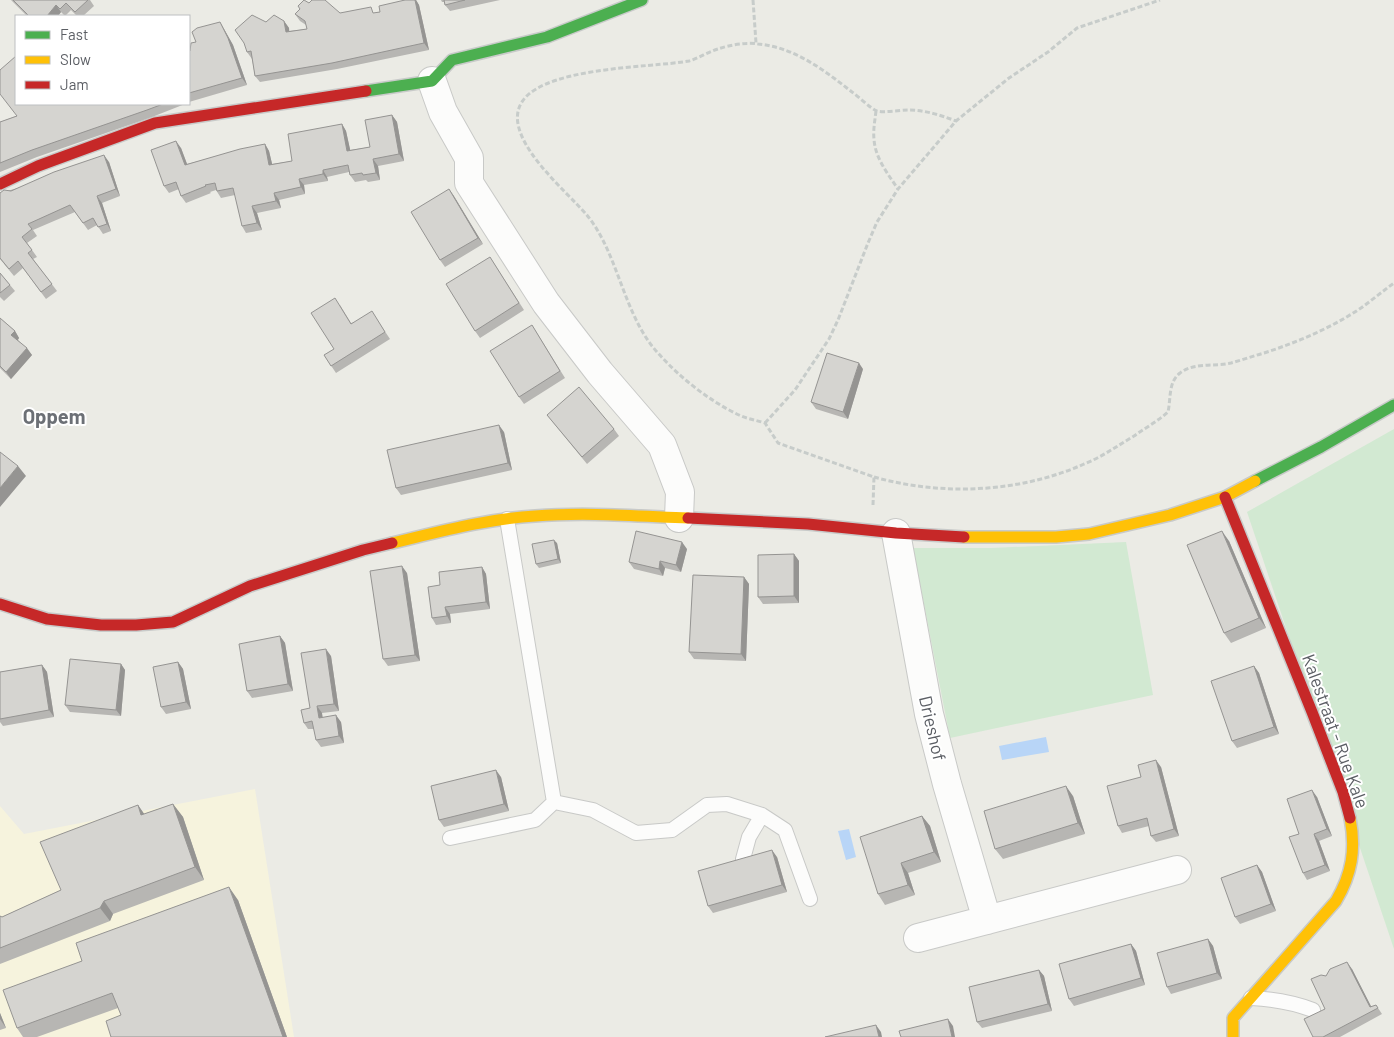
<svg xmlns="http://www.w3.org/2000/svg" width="1394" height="1037" viewBox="0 0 1394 1037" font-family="Barlow,sans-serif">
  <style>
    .commercial { fill: #f6f3dd }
    .green { fill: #d2e9d2 }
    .water { fill: #b8d5f7 }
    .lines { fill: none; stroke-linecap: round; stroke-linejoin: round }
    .lane-casing { stroke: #c8c9c7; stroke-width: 16 }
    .street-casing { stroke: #c8c9c7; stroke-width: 30 }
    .fast-casing { stroke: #c8cac9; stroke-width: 14 }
    .slow-casing { stroke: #c8cac9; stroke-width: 14 }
    .jam-casing { stroke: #c8cac9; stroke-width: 14 }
    .path { stroke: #c7ccca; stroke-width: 3; stroke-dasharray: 5 2.5; stroke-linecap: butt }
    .lane { stroke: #fcfcfb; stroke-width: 14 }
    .street { stroke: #fcfcfb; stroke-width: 28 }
    .fast { stroke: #4caf50; stroke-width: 11 }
    .slow { stroke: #ffc107; stroke-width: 11 }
    .jam { stroke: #c62828; stroke-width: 11 }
    .wall { fill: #b7b6b3 }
    .shaded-wall { fill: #959492 }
    .building { fill: #d5d4d0; stroke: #959492 }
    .labels { text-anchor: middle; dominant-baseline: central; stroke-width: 4; stroke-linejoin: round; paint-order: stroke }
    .street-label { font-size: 18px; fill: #5b5e64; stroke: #fff }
    .quarter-label { font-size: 20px; font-weight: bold; fill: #6c7076; stroke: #fff }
  </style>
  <rect width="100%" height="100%" fill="#ebebe5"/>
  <path class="commercial" d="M255 789 294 1037H0V806L24 834Z"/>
  <path class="green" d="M1394 429V949L1247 512Z
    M1126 542 1153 695 950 738 913 548H991Z"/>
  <path class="water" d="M1046 737 1049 752 1002 760 999 746Z
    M849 829 856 857 846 860 838 831Z"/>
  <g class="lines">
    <g class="lane-casing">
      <path id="lane" d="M507 519 554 802 593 810 636 833 672 830 707 805 727 804 762 815 785 830 810 899
        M450 838 535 820 554 802
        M743 859 749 837 762 815
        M1251 998C1273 999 1292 1002 1313 1010"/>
    </g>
    <g class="street-casing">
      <path id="street" d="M432 81 443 112 469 158V183L546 303 600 373 662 445 680 492 679 518
        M896 533 929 714 947 784 987 920
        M918 938 1177 870"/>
    </g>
    <g class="fast-casing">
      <path id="fast" d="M366 91 432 81 452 60 547 37 642 0
        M1255 481 1321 447 1394 405"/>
    </g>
    <g class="slow-casing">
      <path id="slow" d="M964 537H1056L1089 534 1170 515 1225 497 1255 481
        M392 543C439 532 486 519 535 516 585 512 637 516 688 518
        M1233 1037V1018L1336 901C1352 874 1356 849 1350 818"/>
    </g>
    <g class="jam-casing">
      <path id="jam" d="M0 184 38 166 155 123 366 91
        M1225 497 1312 712 1343 792 1350 818
        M688 518 808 524 896 533 964 537
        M0 604 47 619 101 625H136L173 622 250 586 363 550 392 543"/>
    </g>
    <path class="path" d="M753 0 756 43
      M876 111C875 120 873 130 874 139 875 158 888 174 898 189
      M765 423 795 390 829 339 838 320 868 243 877 222 898 189 956 121 1009 78 1048 52 1077 28 1160 0
      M874 477C941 496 1019 493 1084 464 1102 457 1117 446 1134 436 1145 428 1158 421 1168 412 1171 399 1168 382 1180 373 1194 362 1215 367 1231 363 1242 360 1253 356 1264 353 1298 342 1331 328 1361 308 1372 300 1383 291 1394 283
      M873 505 874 477 778 443 765 423C756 420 747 419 739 415 707 400 674 373 652 346 622 307 617 251 586 214 566 191 507 142 519 108 533 66 651 68 689 61 699 58 708 52 718 49 729 45 747 42 758 44 794 47 824 70 852 92 858 96 871 109 877 111 884 113 900 110 908 110 925 110 940 115 956 121"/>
    <use href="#lane" class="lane"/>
    <use href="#street" class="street"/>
    <use href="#fast" class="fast"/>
    <use href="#slow" class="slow"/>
    <use href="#jam" class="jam"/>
  </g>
  <path class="wall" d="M11 0H90L94 6 83 16H77L71 10 65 16 61 12 58 16H27Z
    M405 0H416L419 5 429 50 337 69 260 82 255 76 252 59 247 52 266 22 284 21 289 28V31L307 29 306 25 300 21 295 14 309 3 340 13H375L380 12Z
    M441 0H500L450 11 445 5 444 2H442Z
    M220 22 224 29 233 45 247 85 189 102V52L190 51 196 42Z
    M16 104H185L152 117 37 157 0 172V122L16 116Z
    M392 115 397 122 404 161 378 166 380 180 368 182 366 180 355 182 350 175 349 172 327 177 328 181 304 185 305 194 279 200 281 208 257 213 262 230 246 233 242 226 235 195 221 198 216 190 210 192 211 193 186 203 181 196 179 189 169 193 164 186 181 148 187 164 265 144 269 151 272 164 292 161 342 124 346 131 350 150 370 147Z
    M109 162 120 196 102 203 111 231 103 234 97 225 88 230 75 212 33 230 37 236 27 243 37 257 33 259 57 291 46 299 23 268 14 276 0 259V193Z
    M449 189 483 244 445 267 440 260Z
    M490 257 524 310 480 338 475 331Z
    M0 273 15 291 4 301 0 297Z
    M340 305 351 323 376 318 390 339 336 373 324 355 334 349Z
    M0 318 15 331 19 338 18 340 32 355 11 379 0 368Z
    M532 325 565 378 524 404 519 397Z
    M863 369 848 419 816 409 811 402Z
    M547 415 614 429 619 436 587 464Z
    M504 432 512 470 401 495 396 488Z
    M1229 541 1266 628 1231 643 1224 633Z
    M557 543 561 563 539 568 536 564Z
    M687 549 681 572 665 568 663 576 634 569 629 562Z
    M794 554 799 561V603L763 604 758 597Z
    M482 567 486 574 490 609 450 614 451 623 436 625 432 618 440 585Z
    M407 573 420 661 388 666 383 659Z
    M744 577 749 584 746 661 694 659 689 652Z
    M280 636 285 643 293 691 252 698 247 691Z
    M331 656 339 711 322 713V717L341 722 344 743 321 747 316 740 314 729H308L304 723Z
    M178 662 183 669 191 709 166 714 161 707Z
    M121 664 125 670 121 716 70 712 65 705Z
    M42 665 47 672 54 717 3 726 0 722V672Z
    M1254 666 1259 673 1279 734 1237 748 1232 741Z
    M1161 767 1179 836 1156 842 1151 836 1149 826 1122 833 1118 826 1141 777Z
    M501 777 509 811 444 827 439 820Z
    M1073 796 1085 834 1003 859 995 849Z
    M1317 797 1332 836 1319 841 1330 871 1307 880 1303 873 1299 834Z
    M173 804 183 817 204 880 113 914 110 921 0 964V916L2 917 61 890 138 805 144 814Z
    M922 816 930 826 941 862 908 873 915 895 885 905 878 894Z
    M777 857 787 892 713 913 708 906Z
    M1257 865 1262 872 1276 911 1240 924 1235 917Z
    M238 900 287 1037H111L121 1015 118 1008 37 1037H23L17 1028 82 961Z
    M1208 939 1213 946 1222 979 1171 994 1167 987Z
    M1131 944 1136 951 1145 985 1074 1006 1069 999Z
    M1352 969 1371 1007 1376 1005 1382 1014 1340 1037H1313L1325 1009 1326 976Z
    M1039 970 1044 976 1052 1011 982 1028 977 1022Z
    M0 1013 6 1028 0 1030Z"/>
  <path class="shaded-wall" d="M415 0H416L419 5 429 50 424 43Z
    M56 5 61 12 58 16H47Z
    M284 21 289 28 290 39 286 32Z
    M220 22 224 29 233 45 247 85 242 78Z
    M392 115 397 122 404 161 399 154Z
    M342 124 346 131 352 158 347 151Z
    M176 141 181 148 190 172 185 165Z
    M265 144 269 151 274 172 269 165Z
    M104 155 109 162 120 196 116 189Z
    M373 159 378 166 380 180 376 173Z
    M323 170 327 177 328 181 323 174Z
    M299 179 304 185 305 194 301 187Z
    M449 189 454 196 483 244 478 238Z
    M274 193 279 200 281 208 276 201Z
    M97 196 102 203 111 231 107 224Z
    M252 206 257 213 262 230 257 223Z
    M15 331 19 338 16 342 11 335Z
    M27 348 32 355 11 379 6 372Z
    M859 363 863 369 848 419 843 412Z
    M499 425 504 432 512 470 508 463Z
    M18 466 26 476 0 507V488Z
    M1222 531 1229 541 1266 628 1259 618Z
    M554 540 557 543 561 563 558 559Z
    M682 542 687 549 681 572 676 565Z
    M794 554 799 561V603L794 596Z
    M660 561 665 568 663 576 659 569Z
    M402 566 407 573 420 661 415 655Z
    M482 567 486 574 490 609 486 602Z
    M744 577 749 584 746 661 741 654Z
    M445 607 450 614 451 623 447 616Z
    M280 636 285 643 293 691 288 684Z
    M326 649 331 656 339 711 334 704Z
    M178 662 183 669 191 709 186 702Z
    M121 664 125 670 121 716 116 710Z
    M42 665 47 672 54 717 49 710Z
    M1254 666 1259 673 1279 734 1274 727Z
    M317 706 322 713 324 725 319 718Z
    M336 715 341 722 344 743 339 736Z
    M1156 760 1161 767 1179 836 1174 829Z
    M496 770 501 777 509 811 504 804Z
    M1066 786 1073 796 1085 834 1078 823Z
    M1312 790 1317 797 1332 836 1327 829Z
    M173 804 183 817 204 880 195 867Z
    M138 805 147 818 141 815Z
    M922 816 930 826 941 862 934 852Z
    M1314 834 1319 841 1330 871 1325 865Z
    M772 850 777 857 787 892 782 885Z
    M901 863 908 873 915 895 908 885Z
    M1257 865 1262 872 1276 911 1271 904Z
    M229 887 238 900 287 1037H283Z
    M104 901 113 914 110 921 100 908Z
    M1208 939 1213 946 1222 979 1217 973Z
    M1131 944 1136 951 1145 985 1141 978Z
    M1347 962 1352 969 1373 1010 1370 1007Z
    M1039 970 1044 976 1052 1011 1048 1004Z
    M0 1013 6 1028 0 1019Z
    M948 1019 953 1026 955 1037H952Z
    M876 1025 881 1032 882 1037H879Z"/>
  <path class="building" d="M13 0H88L75 12 66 3 60 9 56 5 47 16H29Z
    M304 0 309 3 312 0H325L340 13 371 7 373 13 380 12 379 6 405 0H415L424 43 332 63 255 76 251 51 247 52 244 43 235 30 252 15 266 22 274 15 284 21 286 32 307 29 305 21 295 14 300 9 298 6Z
    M444 0H465L445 5Z
    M220 22 228 38 242 78 189 93V52L190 51 191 43 196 42 192 32 197 28Z
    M16 56V104H163L147 110 32 150 0 163V122L17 116 0 94V70Z
    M392 115 399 154 373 159 376 173 363 175 362 173 350 175 348 165 323 170V174L299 179 301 187 274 193 276 201 252 206 257 223 242 226 233 188 217 191 215 183 205 185 206 186 181 196 176 182 164 186 151 150 176 141 185 165 240 149 265 144 269 165 292 161 288 134 342 124 347 151 370 147 365 120Z
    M104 155 116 189 97 196 107 224 98 227 93 218 83 223 70 205 28 224 32 229 22 237 32 250 28 253 52 284 41 292 18 261 9 269 0 258V193L4 190 11 191 54 172Z
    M449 189 478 238 440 260 411 212Z
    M490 257 519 303 475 331 446 284Z
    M0 273 10 285 0 293Z
    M335 298 351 324 372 311 385 332 331 366 324 355 334 349 311 313Z
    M0 318 15 331 11 335 27 348 6 372 0 366Z
    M532 325 560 371 519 397 490 351Z
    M827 353 859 363 843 412 811 402Z
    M579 387 614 429 582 457 547 415Z
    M499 425 508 463 396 488 387 450Z
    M0 452 18 466 0 488Z
    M636 531 682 542 676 565 660 561 659 569 629 562Z
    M1222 531 1259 618 1224 633 1187 545Z
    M554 540 558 559 536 564 532 544Z
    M794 554V596L758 597V555Z
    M402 566 415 655 383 659 370 571Z
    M482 567 486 602 445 607 447 616 432 618 428 587 440 585 439 572Z
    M693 575 744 577 741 654 689 652Z
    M280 636 288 684 247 691 239 644Z
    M326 649 334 704 317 706 319 718 336 715 339 736 316 740 312 721 304 723 301 710 310 708 301 653Z
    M70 659 121 664 116 710 65 705Z
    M178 662 186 702 161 707 153 667Z
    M42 665 49 710 0 719V672Z
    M1254 666 1274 727 1232 741 1211 681Z
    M1156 760 1174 829 1151 836 1147 818 1118 826 1107 786 1141 777 1138 765Z
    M496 770 504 804 439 820 431 786Z
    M1066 786 1078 823 995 849 984 811Z
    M1312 790 1327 829 1314 834 1325 865 1303 873 1289 837 1299 834 1287 799Z
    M173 804 195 867 104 901 100 908 0 948V916L2 917 61 890 40 842 138 805 141 815Z
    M922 816 934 852 901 863 908 885 878 894 860 837Z
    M772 850 782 885 708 906 698 871Z
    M1257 865 1271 904 1235 917 1221 878Z
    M229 887 283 1037H111L106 1021 121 1015 112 993 17 1028 3 990 82 961 76 943Z
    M1208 939 1217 973 1167 987 1157 953Z
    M1131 944 1141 978 1069 999 1059 964Z
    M1347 962 1370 1007 1376 1005 1378 1008 1323 1037H1313L1304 1019 1325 1009 1311 979 1321 975 1326 976 1330 969Z
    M1039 970 1048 1004 977 1022 969 987Z
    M948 1019 952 1037H901L899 1031Z
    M876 1025 879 1037H825Z"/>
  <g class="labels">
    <g class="street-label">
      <text transform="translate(933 728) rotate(77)">Drieshof</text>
      <text transform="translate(1336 731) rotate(70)">Kalestraat - Rue Kale</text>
    </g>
    <g class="quarter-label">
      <text x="54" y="416">Oppem</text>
    </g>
  </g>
  <rect x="15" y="15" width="175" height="90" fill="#ffffff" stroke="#bdbfc1"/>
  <rect x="25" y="31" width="25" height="8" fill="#4caf50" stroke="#bdbfc1"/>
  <text x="60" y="40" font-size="15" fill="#5b5e64">Fast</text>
  <rect x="25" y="56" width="25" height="8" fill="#ffc107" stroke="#bdbfc1"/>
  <text x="60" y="65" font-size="15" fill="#5b5e64">Slow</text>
  <rect x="25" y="81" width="25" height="8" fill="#c62828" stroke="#bdbfc1"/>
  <text x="60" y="90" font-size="15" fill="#5b5e64">Jam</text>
</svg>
